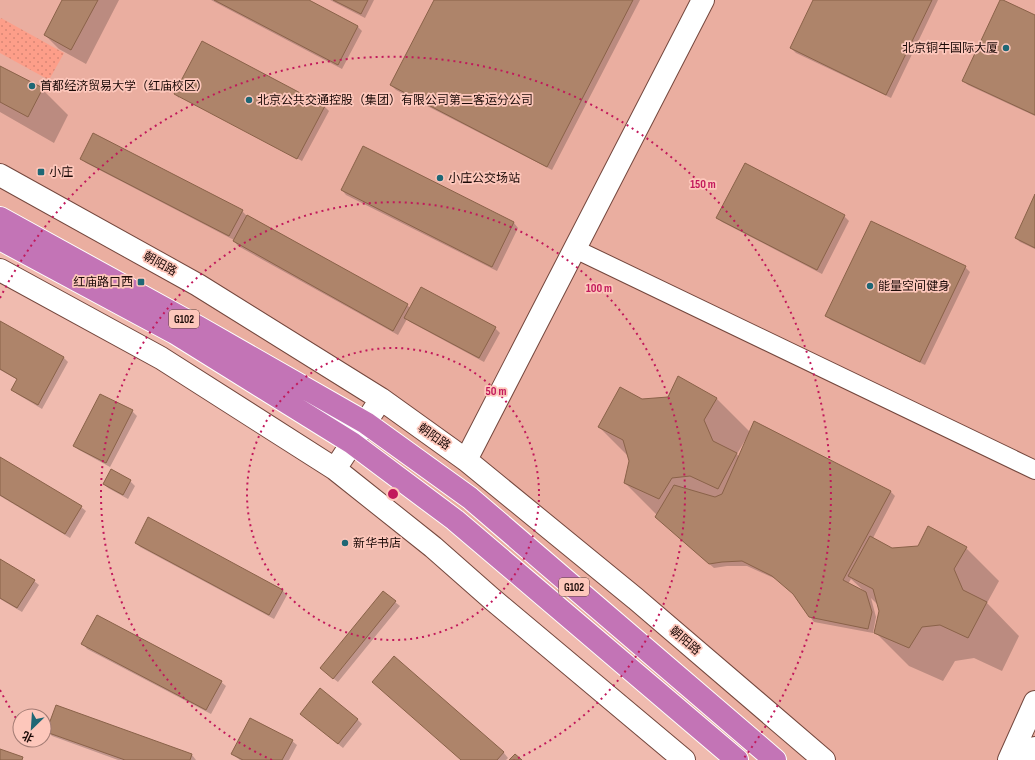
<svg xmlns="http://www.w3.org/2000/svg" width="1035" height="760" viewBox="0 0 1035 760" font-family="'Sofia Sans Condensed','Noto Sans SC',sans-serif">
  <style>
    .built { fill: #eaaea0 }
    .grass { fill: url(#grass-dots) }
    .shadow { fill: #0003; fill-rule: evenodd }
    .building { fill: #ae846a; stroke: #8a6249 }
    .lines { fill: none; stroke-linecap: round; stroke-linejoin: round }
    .street-casing { stroke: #74473d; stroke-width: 20 }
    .secondary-casing { stroke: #74473d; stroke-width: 24 }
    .highway-casing { stroke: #fff; stroke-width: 24 }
    .street { stroke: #fff; stroke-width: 18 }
    .secondary { stroke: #fff; stroke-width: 22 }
    .highway { stroke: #c374b6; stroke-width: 22 }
    .ring { fill: none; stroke: #c2185b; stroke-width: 2; stroke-dasharray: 2 4 }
    .poi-dot { fill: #1f6775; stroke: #fdc7bb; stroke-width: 1.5 }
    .labels { text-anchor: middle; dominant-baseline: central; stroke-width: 3.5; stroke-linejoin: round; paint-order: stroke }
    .shield { fill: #fdc7bb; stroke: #5e423c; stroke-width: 1 }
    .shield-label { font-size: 11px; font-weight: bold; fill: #1a0906 }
    .poi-label { font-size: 12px; fill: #1a0906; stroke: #fdc7bb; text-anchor: start }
    .street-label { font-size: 12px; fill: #1a0906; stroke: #fdc7bb }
    .centre { fill: #c2185b; stroke: #fdc7bb; stroke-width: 2 }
    .ring-label { font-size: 12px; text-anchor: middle; font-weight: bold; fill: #c2185b; stroke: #fdc7bb; stroke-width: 3.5; stroke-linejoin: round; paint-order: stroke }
  </style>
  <defs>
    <pattern id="grass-dots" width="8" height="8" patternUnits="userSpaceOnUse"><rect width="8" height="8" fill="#fd9e89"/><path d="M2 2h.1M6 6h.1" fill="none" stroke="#d88775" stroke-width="1.8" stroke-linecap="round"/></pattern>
  </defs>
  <rect width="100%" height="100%" fill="#f0bbaf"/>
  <path class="built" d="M0 0H1035V760H741L435 492 0 237Z"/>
  <path class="grass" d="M1 18 64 53 49 80 0 53V20Z"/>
  <path class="shadow" d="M63 0H119L86 64 59 49 45 35Z
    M211 0H307L358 27 362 31 342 69Z
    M330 0H374L365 18Z
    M436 0H640L552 170 396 90 391 85Z
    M814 0H938L891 98 796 53 791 48Z
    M1035 16V116L968 85 963 81Z
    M0 67 42 89 68 115 54 143 0 112Z
    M175 94 325 107 329 111 301 163 179 98 301 163 302 161 179 96V98Z
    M363 147 514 223 518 228 497 271 346 195 342 190Z
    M81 159 242 211 248 217 407 305 411 309 495 328 500 333 484 362 410 322 407 319 398 335 238 246 234 241V240L86 163Z
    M745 164 844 216 849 221 822 274 722 222 717 218Z
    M1035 196V249L1020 242 1016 238Z
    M965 267 970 272 925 365 831 320 826 316Z
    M0 323 64 358 68 362 42 409 17 394 12 390 18 380 0 370Z
    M716 398 750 432 754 423 891 492 895 496 873 538 892 549 966 548 999 581 987 603 1019 636 1002 671 974 658 955 661 943 681 909 666 875 632 880 611 879 606 871 598 876 617 873 633 814 622 810 617 795 595 778 580 747 566H727L714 568 661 522 657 515 625 483 630 461 629 457 599 427 642 400ZM747 437H748L739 457 737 454ZM851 579 865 592 848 584Z
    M132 411 137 416 110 467 79 450 74 446Z
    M0 459 81 507 86 511 70 538 0 496Z
    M130 481 135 486 128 499 108 488 104 484Z
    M136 543 282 590 287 595 274 619 140 547Z
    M0 560 34 581 39 585 22 612 0 599Z
    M395 602 400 606 338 682 326 673Z
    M83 644 221 682 226 686 211 714 87 649Z
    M394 658 504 753 508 758 506 760H462Z
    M57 707 192 755 196 760H118L52 736 48 732Z
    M301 714 357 719 362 724 343 748Z
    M292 741 297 745 289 760H240L232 754Z"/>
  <path class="building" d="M62 0H98L71 50 44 35Z
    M214 0H309L358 26 338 65Z
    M333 0H368L361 14Z
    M434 0H633L547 167 390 85Z
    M813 0H932L886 95 790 48Z
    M1000 0H1003L1035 15V115L962 81Z
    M202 41 325 106 297 159 174 94Z
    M0 66 43 88 28 117 0 102Z
    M93 133 243 210 229 236 80 159Z
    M363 146 514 222 492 267 341 190Z
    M745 163 845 215 817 270 716 218Z
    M1035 194V248L1015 238Z
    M247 215 408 304 393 331 233 241Z
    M871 221 966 266 920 362 825 316Z
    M421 287 496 327 479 358 404 318Z
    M0 321 64 357 38 405 11 390 17 379 0 369Z
    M678 376 717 398 704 420 713 441 737 453 718 489 690 476 672 478 659 499 624 483 629 461 623 440 598 427 620 387 642 399 668 397Z
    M100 394 133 410 106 463 73 446Z
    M754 421 891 491 843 580 866 592 872 612 868 629 809 617 793 594 772 576 742 561 722 562 709 564 655 517 674 485 715 497 722 494Z
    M0 457 82 506 65 534 0 495Z
    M111 469 131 480 123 495 103 484Z
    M148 517 283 590 269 615 135 543Z
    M928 526 967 547 954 569 963 590 987 602 968 638 940 625 922 627 909 648 874 633 879 611 873 589 848 576 870 536 892 548 918 546Z
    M0 559 35 580 17 608 0 598Z
    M383 591 396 601 333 679 320 668Z
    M97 615 222 681 206 710 81 644Z
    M394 656 504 752 497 760H461L372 682Z
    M320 688 358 719 338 744 300 714Z
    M56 705 192 754 190 760H125L46 732Z
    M250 718 293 740 282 760H243L231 754Z
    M0 749 23 757 22 760H0Z
    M515 754 522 760H509Z"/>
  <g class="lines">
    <g class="street-casing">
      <path id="street" d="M575 249 1035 470"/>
    </g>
    <g class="secondary-casing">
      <path id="secondary" d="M0 175 198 285 381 399 466 460 636 599 824 760
        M0 270 161 358 335 469 433 547 492 599 684 760
        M466 460 703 0
        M335 469 381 399
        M1009 760 1035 702
        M1030 760 1035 748"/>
    </g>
    <g class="highway-casing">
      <path id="highway" d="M0 218 198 327 366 423 470 498 775 760
        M0 239 175 333 352 443 455 520 737 760"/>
    </g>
    <use href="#street" class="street"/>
    <use href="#secondary" class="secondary"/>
    <use href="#highway" class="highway"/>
  </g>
  <g class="ring">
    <circle cx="393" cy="494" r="146"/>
    <path d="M272 760A292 292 0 1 1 514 760"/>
    <path d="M19 723A439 439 0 0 1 0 690M0 298A439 439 0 1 1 744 758"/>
  </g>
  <g class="poi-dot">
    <circle cx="1006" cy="48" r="4"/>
    <circle cx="32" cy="86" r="4"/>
    <circle cx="249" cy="100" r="4"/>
    <rect x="37" y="168" width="8" height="8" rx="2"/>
    <circle cx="440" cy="178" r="4"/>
    <rect x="137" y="278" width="8" height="8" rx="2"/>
    <circle cx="870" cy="286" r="4"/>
    <circle cx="345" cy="543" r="4"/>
  </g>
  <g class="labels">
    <g class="shield">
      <rect x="169" y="310" width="30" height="18" rx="3"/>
      <rect x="559" y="578" width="30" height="18" rx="3"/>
    </g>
    <g class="shield-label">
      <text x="184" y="319">G102</text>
      <text x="574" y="587">G102</text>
    </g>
    <g class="poi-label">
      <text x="998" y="48" text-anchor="end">北京铜牛国际大厦</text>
      <text x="40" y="86">首都经济贸易大学（红庙校区）</text>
      <text x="257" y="100">北京公共交通控股（集团）有限公司第二客运分公司</text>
      <text x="49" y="172">小庄</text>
      <text x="448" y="178">小庄公交场站</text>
      <text x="133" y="282" text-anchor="end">红庙路口西</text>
      <text x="878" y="286">能量空间健身</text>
      <text x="353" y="543">新华书店</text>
    </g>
    <g class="street-label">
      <text transform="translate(160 264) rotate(29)">朝阳路</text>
      <text transform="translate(434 437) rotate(35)">朝阳路</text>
      <text transform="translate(685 641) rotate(41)">朝阳路</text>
    </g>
  </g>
  <circle cx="393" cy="494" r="6" class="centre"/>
  <g class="ring-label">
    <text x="703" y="188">150 m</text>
    <text x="599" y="292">100 m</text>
    <text x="496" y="395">50 m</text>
  </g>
  <g transform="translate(32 728) rotate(205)"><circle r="19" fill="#fdc7bb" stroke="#a27b73"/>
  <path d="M0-3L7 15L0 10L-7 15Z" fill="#1f6775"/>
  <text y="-6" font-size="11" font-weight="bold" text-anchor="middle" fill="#1a0906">北</text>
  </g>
</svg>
